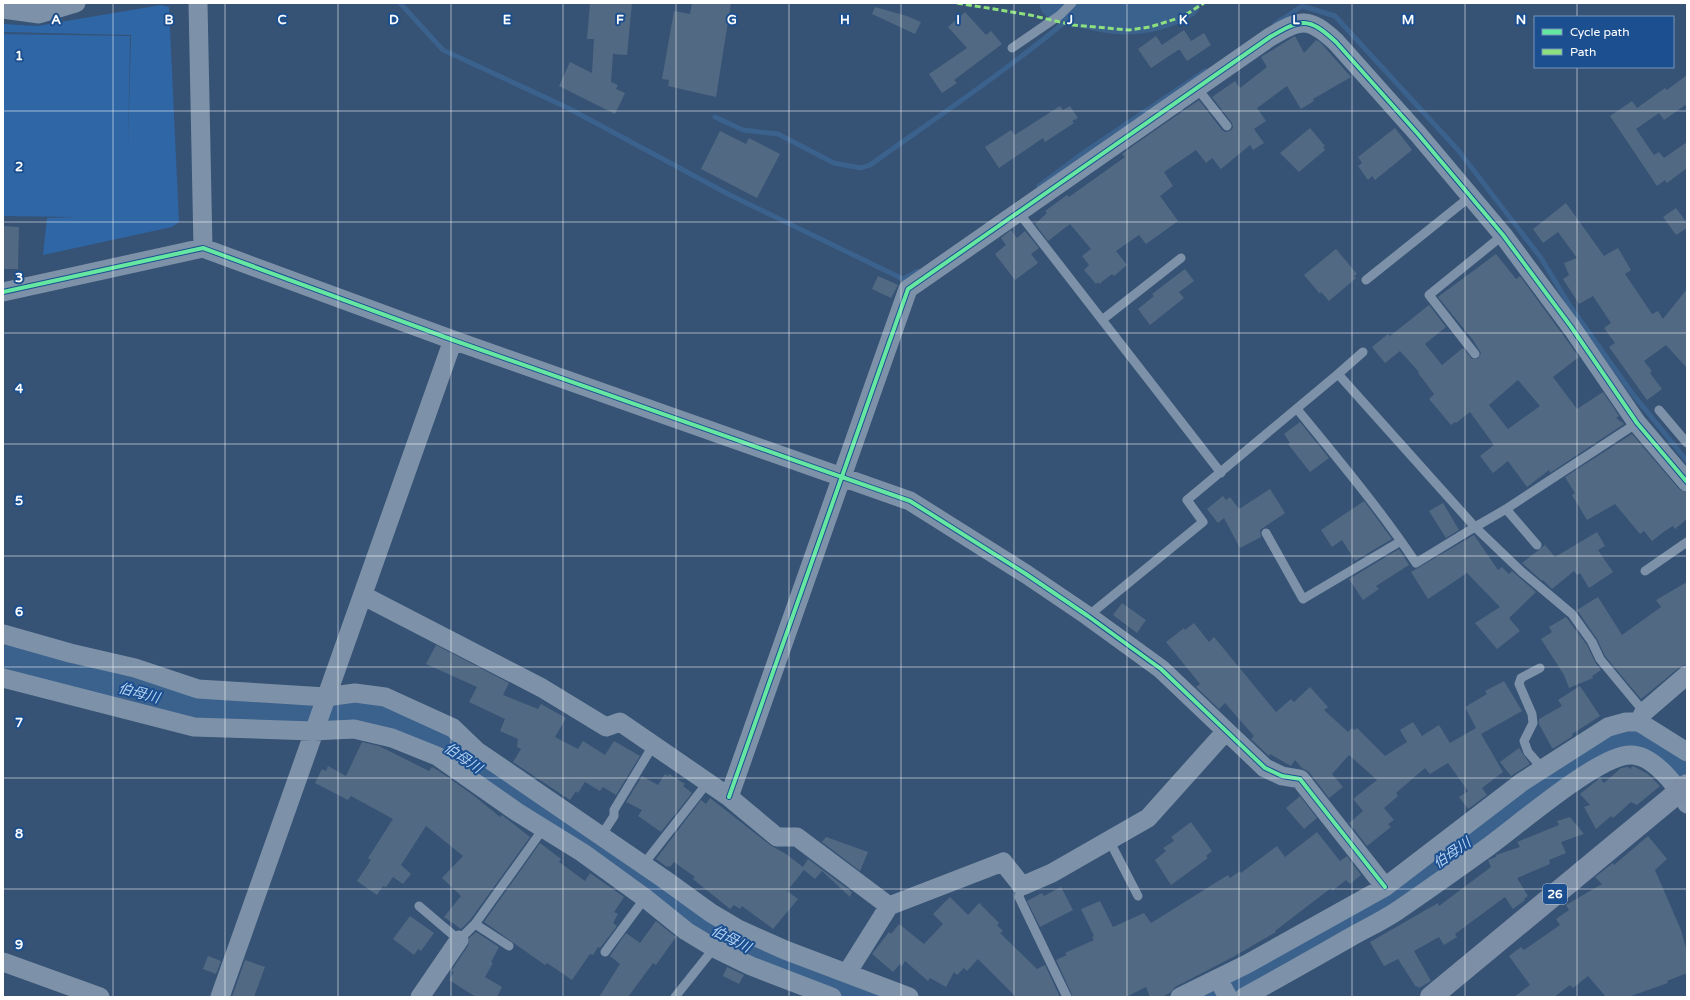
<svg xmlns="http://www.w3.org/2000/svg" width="1690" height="1000" viewBox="0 0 1690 1000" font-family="'Varela Round','Noto Sans JP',sans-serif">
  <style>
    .green { fill: #2f66a5 }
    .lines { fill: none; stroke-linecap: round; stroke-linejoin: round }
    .stream { stroke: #3b618d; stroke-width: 5 }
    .river { stroke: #3b618d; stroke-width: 31 }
    .building { fill: #526984; fill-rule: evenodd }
    .service { stroke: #7d92a8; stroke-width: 9 }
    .minor { stroke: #7d92a8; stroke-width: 19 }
    .primary { stroke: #7d8ea7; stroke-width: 22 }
    .quiet { stroke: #8de07e; stroke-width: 3; stroke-dasharray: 6 3; stroke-linecap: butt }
    .cycleway-casing { stroke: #1b4f8f; stroke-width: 6 }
    .cycleway { stroke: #66e7a1; stroke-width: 4 }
    .grid { fill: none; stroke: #fff; stroke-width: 1; stroke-opacity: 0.55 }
    .labels { text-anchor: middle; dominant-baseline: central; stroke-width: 4; stroke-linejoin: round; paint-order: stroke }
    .shield { fill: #1b4f8f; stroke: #bbcadd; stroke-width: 1 }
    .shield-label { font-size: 12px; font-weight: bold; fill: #fff }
    .water-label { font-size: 14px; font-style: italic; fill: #b5d3f5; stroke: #1b4f8f }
    .grid-label { font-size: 13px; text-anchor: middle; font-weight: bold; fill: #fff; stroke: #1b4f8f; stroke-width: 4; stroke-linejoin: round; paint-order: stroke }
  </style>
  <rect width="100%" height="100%" fill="#365274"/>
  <path class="green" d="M161 5 169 7 179 222 172 227 43 255 47 218 77 217 3 216V34L130 36 128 153 131 35 3 32V24L37 26Z"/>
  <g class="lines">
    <path class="stream" d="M400 3 443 50 566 107 728 194 903 279 918 271
      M1275 24 1302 6 1335 16 1458 150 1541 258 1570 306 1632 393 1687 461
      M715 117 743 130 778 134 834 163 861 168 870 165C940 115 1012 67 1077 12
      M1039 186 1083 153 1205 71"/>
    <path class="river" d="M1055 3C1100 20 1141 28 1185 3
      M3 657 108 686 216 713 381 718 411 728 442 743 525 799 697 921 733 943 873 997
      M1211 997 1395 892 1494 825 1590 756 1613 742 1628 737 1652 743 1682 767 1687 773"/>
  </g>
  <path class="building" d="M590 3H632L627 55 613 54 611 82 618 85 616 89 625 93 615 114 559 86 570 62 592 73 594 39H587Z
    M692 3H731L716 97 668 86 669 80 662 79 674 11 690 14Z
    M875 7 907 16 921 22 915 34 872 14Z
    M965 12 986 35 991 31 1002 44 954 80 957 83 942 93 929 74 967 48 948 27Z
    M1184 30 1191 41 1204 33 1211 45 1187 61 1180 50H1178L1151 68 1138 49 1156 36 1162 45Z
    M1295 36 1304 53 1316 40 1320 42 1351 77 1313 99 1314 101 1301 109 1287 86 1257 108 1266 121 1254 129 1264 143 1253 150 1250 145 1221 169 1212 158 1206 163 1196 150 1164 172 1173 186 1160 196 1178 221 1146 244 1139 235 1116 251 1127 265 1114 276 1112 274 1099 284 1098 282 1096 284 1084 270 1089 265 1082 256 1091 249 1070 224 1048 241 1035 224 1047 213 1045 211 1067 195 1069 197 1125 157 1122 154 1134 145 1199 100 1222 130 1225 132 1230 131 1233 128 1232 123 1212 97 1235 81 1240 88 1267 67 1261 57Z
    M1687 75V104L1664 120 1659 113 1636 129 1654 155 1659 152 1664 158 1687 142V168L1667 183 1665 180 1657 186 1610 116 1632 101 1637 108 1665 88 1667 90Z
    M1060 106 1063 110 1070 106 1078 118 1072 121 1074 123 1045 142 1043 138 999 168 985 147 1011 130 1015 135Z
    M1310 128 1325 146 1323 147 1325 150 1299 172 1280 153Z
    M1395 128 1412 150 1375 180 1372 176 1368 180 1358 166 1362 163 1358 157Z
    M720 131 746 144 749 138 780 154 757 198 701 169Z
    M1566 203 1604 256 1618 248 1631 270 1625 274 1652 314 1658 311 1663 319 1687 289V368L1666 345 1644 361 1652 371 1650 373 1662 389 1647 400 1609 347 1615 343 1604 328 1611 323 1593 296 1579 304 1563 279 1569 275 1564 263 1577 258 1558 232 1543 243 1533 229Z
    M1676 208 1687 223V228L1676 235 1663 217Z
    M3 226 19 227 18 269H3Z
    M1011 230 1017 238 1025 231 1039 248 1031 254 1038 263 1015 280 995 254 1006 245 1001 238Z
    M1336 249 1357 274 1354 276 1356 278 1329 301 1321 292 1320 294 1304 275Z
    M1496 254 1516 279 1520 276 1579 357 1553 377 1577 409 1603 392 1619 416 1616 418 1624 424 1550 473 1549 470 1527 487 1508 461 1493 473 1480 456 1494 445 1470 412 1456 423 1455 422 1451 425 1429 399 1434 394 1418 373 1419 372 1400 351 1385 363 1372 347 1388 334 1390 336 1429 305 1446 327 1425 344 1442 365 1463 348 1472 359H1478L1481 353 1473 340 1438 297ZM1518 380 1540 406 1508 429 1489 405Z
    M1185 269 1194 281 1179 292 1184 298 1150 325 1138 309 1154 296 1152 294Z
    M878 276 898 285 891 298 872 289Z
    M1300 422 1329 458 1310 472 1288 444 1290 443 1284 434Z
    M1632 434 1679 489 1687 493V519L1675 529 1673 526 1665 531 1652 541 1644 531 1640 534 1615 504 1587 520 1572 495 1575 493 1565 477Z
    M1270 489 1285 513 1260 530 1261 537 1240 548 1224 518 1218 523 1207 509 1223 496 1226 500 1230 497 1239 509Z
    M1364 501 1392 539 1355 561 1342 540 1332 547 1321 530Z
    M1443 503 1459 530 1446 538 1429 511Z
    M1597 532 1605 546 1598 550 1613 572 1589 588 1580 573 1577 575 1574 571 1552 589 1543 580 1542 581 1522 563 1545 545 1555 557Z
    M1474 535 1498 570 1502 567 1509 574 1512 571 1536 592 1509 618 1520 631 1497 649 1475 623 1500 607 1467 573 1428 599 1411 572Z
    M1399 549 1409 565 1376 586 1379 589 1363 600 1349 579Z
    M1687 582V664L1680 667 1641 699 1605 656 1597 639 1577 610 1598 597 1622 635 1661 607 1656 600Z
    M1122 603 1146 620 1137 633 1113 615Z
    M1566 617 1587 645 1595 662 1601 670 1592 676 1593 678 1569 688 1564 675 1541 639 1552 632 1549 627Z
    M1194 623 1209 642 1214 637 1276 712 1291 699 1294 702 1310 687 1328 707 1324 710 1348 732 1352 728 1354 730 1357 728 1385 756 1407 742 1400 730 1413 722 1422 736 1439 725 1450 743 1476 728 1465 707 1487 694 1485 691 1504 681 1522 711 1481 734 1503 772 1482 788 1487 795 1468 809 1459 797 1468 791 1448 763 1430 774 1425 768 1396 793 1398 796 1384 808 1394 820 1388 824 1391 827 1367 846 1349 823 1363 811 1353 799 1377 780 1349 755 1332 774 1343 787 1329 798 1309 772 1302 768 1295 760 1291 766 1270 754 1269 756 1251 739 1254 736 1225 703 1219 709 1196 687 1200 684 1166 642 1184 628 1185 630Z
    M436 645 509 683 503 695 538 709 541 704 566 718 555 737 578 749 583 741 605 755 614 741 640 756 616 795 603 787 600 791 585 782 578 793 576 791 570 800 513 762 521 749 517 747 518 739 500 731 505 719 469 702 477 687 426 664Z
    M1580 686 1600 716 1572 734 1573 736 1554 748H1552L1539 724V719L1562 706 1558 700Z
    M362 742 379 746 429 771 432 767 439 771 473 795 500 817 502 815 530 837 470 920 461 929 444 917 461 896 442 878 463 856 426 826 401 865 411 874 403 884 393 877 386 887 383 886 377 895 357 881 371 860 368 858 393 819 351 796 348 800 315 783 322 769 326 771 328 766 346 776Z
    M1519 748 1530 764 1511 776 1500 762Z
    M1633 766 1648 774 1660 786 1637 805 1631 802 1613 818 1611 816 1596 829 1584 807 1590 805 1580 794 1600 778 1604 783 1621 768 1628 767 1630 769Z
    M665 774 668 776 669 774 685 784 683 786 692 793 661 832 638 816 642 810 626 802 642 776 658 785Z
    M1300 796 1317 818 1304 829 1286 808Z
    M710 798 770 845 786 854 803 867 808 859 852 892 850 897 822 871 815 879 804 870 787 891 798 899 773 929 742 906 740 909 734 905 730 909 693 879 695 877 674 862 670 867 668 866 667 867 656 859 701 800 706 804Z
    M1570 817 1584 834 1561 842 1566 853 1549 860 1550 864 1517 878 1528 896 1524 899 1525 900 1513 909 1505 897 1455 934 1457 937 1444 945 1439 937 1414 951 1431 981 1419 988 1417 986 1416 987 1398 959 1384 966 1370 942 1438 903 1439 906 1491 867 1488 860 1496 857V855L1520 847 1517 842 1559 825 1557 821Z
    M1191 822 1212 851 1206 856 1208 858 1171 885 1155 860 1166 851 1163 848 1174 841 1171 837Z
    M1317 832 1340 861 1347 856 1361 875 1350 884 1346 880 1332 891 1331 888 1275 931 1276 932 1233 957 1175 987 1170 993 1161 997H1150L1146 987 1126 997H1073L1056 960 1067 955 1065 953 1094 940 1092 937 1094 936 1081 909 1100 901 1113 927 1144 913 1151 923 1228 875 1230 878 1240 871 1241 873 1277 846 1285 857Z
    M1648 836 1667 859 1655 870 1681 930 1687 952V973L1667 981 1668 983 1628 997H1606L1588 976 1573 988 1570 985 1554 997H1514L1530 985 1509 956 1521 947 1524 950 1560 925 1556 919 1569 910 1566 905 1602 884 1595 877 1613 863 1614 865Z
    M826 837 868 852 860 871 822 842Z
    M540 843 561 859 559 862 585 881 590 873 624 897 614 912 618 914 613 923 617 926 600 948 598 947 593 955 590 954 572 980 547 963 545 965 484 922Z
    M1061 887 1073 910 1040 927 1027 901 1042 893 1044 896Z
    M950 897 968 915 979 903 999 923 997 925 1003 931 1000 933 1037 969 1045 965 1060 997H1016L978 959 967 971 964 968 957 975 954 972 946 987 930 978 928 981 905 961 902 966 900 964 893 972 872 954 889 932 891 934 899 924 924 944 943 924 933 914Z
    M410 916 434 933 421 951 418 949 414 955 393 939Z
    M656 921 676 937 656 965 653 963 628 997H599L620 964 610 956 626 933 640 943Z
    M476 932 499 947 491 962 493 963 485 977 502 987 497 997H476L449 980 454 972 451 971 468 946 469 938Z
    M208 956 221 961 216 974 203 969Z
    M245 960 265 967 254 997H232Z
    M727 967 744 975 739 984 723 976Z"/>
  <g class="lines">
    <path class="service" d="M1012 48 1060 15 1072 3
      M1197 88 1227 126
      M1019 213 1221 473
      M1366 280 1471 196
      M1102 320 1181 258
      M1475 354 1429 295 1503 235
      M1338 374 1363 352
      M1297 409C1338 459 1380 509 1416 563L1475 527 1522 572 1572 614 1592 642 1600 659 1644 712
      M1659 410 1687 443
      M1506 509 1537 545
      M1266 533 1303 599 1401 541
      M1645 571 1687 542
      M1088 616 1203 522 1187 500 1338 374 1475 527 1506 509 1637 423
      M1540 668 1521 678 1519 684 1532 714 1533 723 1524 741 1528 752 1543 769
      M601 836 614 816V810L654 744
      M1109 840 1138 896
      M643 865 708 782
      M1022 886 1019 897 1067 997
      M419 906 459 940 475 924 543 829
      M475 924 509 946
      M605 952 645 898
      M675 997 714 948"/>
    <path class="minor" d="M198 3 203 248
      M3 9 39 14 76 3
      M3 292 203 248 453 340 910 501 1026 574 1088 616 1161 669 1265 768 1282 776 1300 779 1385 887
      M364 596 542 688 606 727 620 722 729 797 777 837H797L889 906
      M3 634 70 653 135 668 198 689 326 697 355 693 385 697 453 728 477 751 664 879 711 913 738 929 785 950 909 997
      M3 678 194 727 313 731 354 729 392 738 437 756 517 812 583 853 645 898 686 931 714 948 751 966 832 997
      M1639 722 1644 712 1687 675
      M729 797 908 289 1270 37C1301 19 1308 16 1336 42L1418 134 1503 235 1572 328 1637 423 1687 482
      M3 962 100 997
      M847 973 889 906 1003 862 1022 886 1052 873 1148 818 1226 731
      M1218 979 1228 997
      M220 997C296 778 376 560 453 340
      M420 997 459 940
      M1180 997 1247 964 1385 887 1522 782 1608 727 1626 722H1639L1687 752
      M1244 997C1279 978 1314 958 1349 938 1365 929 1382 921 1397 911 1425 892 1453 872 1481 852 1513 830 1595 757 1629 755 1652 753 1677 786 1687 804"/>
    <path class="primary" d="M1431 997 1687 785"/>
    <path class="quiet" d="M957 3 1030 15 1073 25 1129 30 1150 27 1182 17 1204 3"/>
    <g class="cycleway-casing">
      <path id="cycleway" d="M3 292 203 248 453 340 910 501 1026 574 1088 616 1161 669 1265 768 1282 776 1300 779 1385 887
        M729 797 908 289 1270 37C1301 19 1308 16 1336 42L1418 134 1503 235 1572 328 1637 423 1687 482"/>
    </g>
    <use href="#cycleway" class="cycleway"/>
  </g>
  <path class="grid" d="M113 3V997M225 3V997M338 3V997M451 3V997M563 3V997M676 3V997M789 3V997M901 3V997M1014 3V997M1127 3V997M1239 3V997M1352 3V997M1465 3V997M1577 3V17M1577 67V997M3 111H1687M3 222H1687M3 333H1687M3 444H1687M3 556H1687M3 667H1687M3 778H1687M3 889H1687"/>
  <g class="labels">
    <rect class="shield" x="1543" y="884" width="24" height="20" rx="3"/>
    <g class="shield-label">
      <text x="1555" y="894">26</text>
    </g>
    <g class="water-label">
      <text transform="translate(139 693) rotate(15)">伯母川</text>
      <text transform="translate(463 758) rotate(34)">伯母川</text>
      <text transform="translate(1452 853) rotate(-35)">伯母川</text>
      <text transform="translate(731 939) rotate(27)">伯母川</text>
    </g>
  </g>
  <g class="grid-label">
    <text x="56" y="24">A</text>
    <text x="169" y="24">B</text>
    <text x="282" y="24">C</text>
    <text x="394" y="24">D</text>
    <text x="507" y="24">E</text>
    <text x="620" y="24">F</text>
    <text x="732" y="24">G</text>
    <text x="845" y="24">H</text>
    <text x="958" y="24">I</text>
    <text x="1070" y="24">J</text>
    <text x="1183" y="24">K</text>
    <text x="1296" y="24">L</text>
    <text x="1408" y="24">M</text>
    <text x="1521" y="24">N</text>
    <text x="19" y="60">1</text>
    <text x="19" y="171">2</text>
    <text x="19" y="282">3</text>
    <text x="19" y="393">4</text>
    <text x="19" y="505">5</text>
    <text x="19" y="616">6</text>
    <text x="19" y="727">7</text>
    <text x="19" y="838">8</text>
    <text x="19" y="949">9</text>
  </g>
  <rect width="1690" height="1000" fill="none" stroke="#ffffff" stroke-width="8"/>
  <rect x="1534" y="16" width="140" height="52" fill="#1b4f8f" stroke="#7695bc"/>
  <rect x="1542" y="29" width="20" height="6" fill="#66e7a1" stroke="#7695bc"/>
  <text x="1570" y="36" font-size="12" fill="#ffffff">Cycle path</text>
  <rect x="1542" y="49" width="20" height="6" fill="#8de07e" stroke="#7695bc"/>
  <text x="1570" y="56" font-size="12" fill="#ffffff">Path</text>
</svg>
